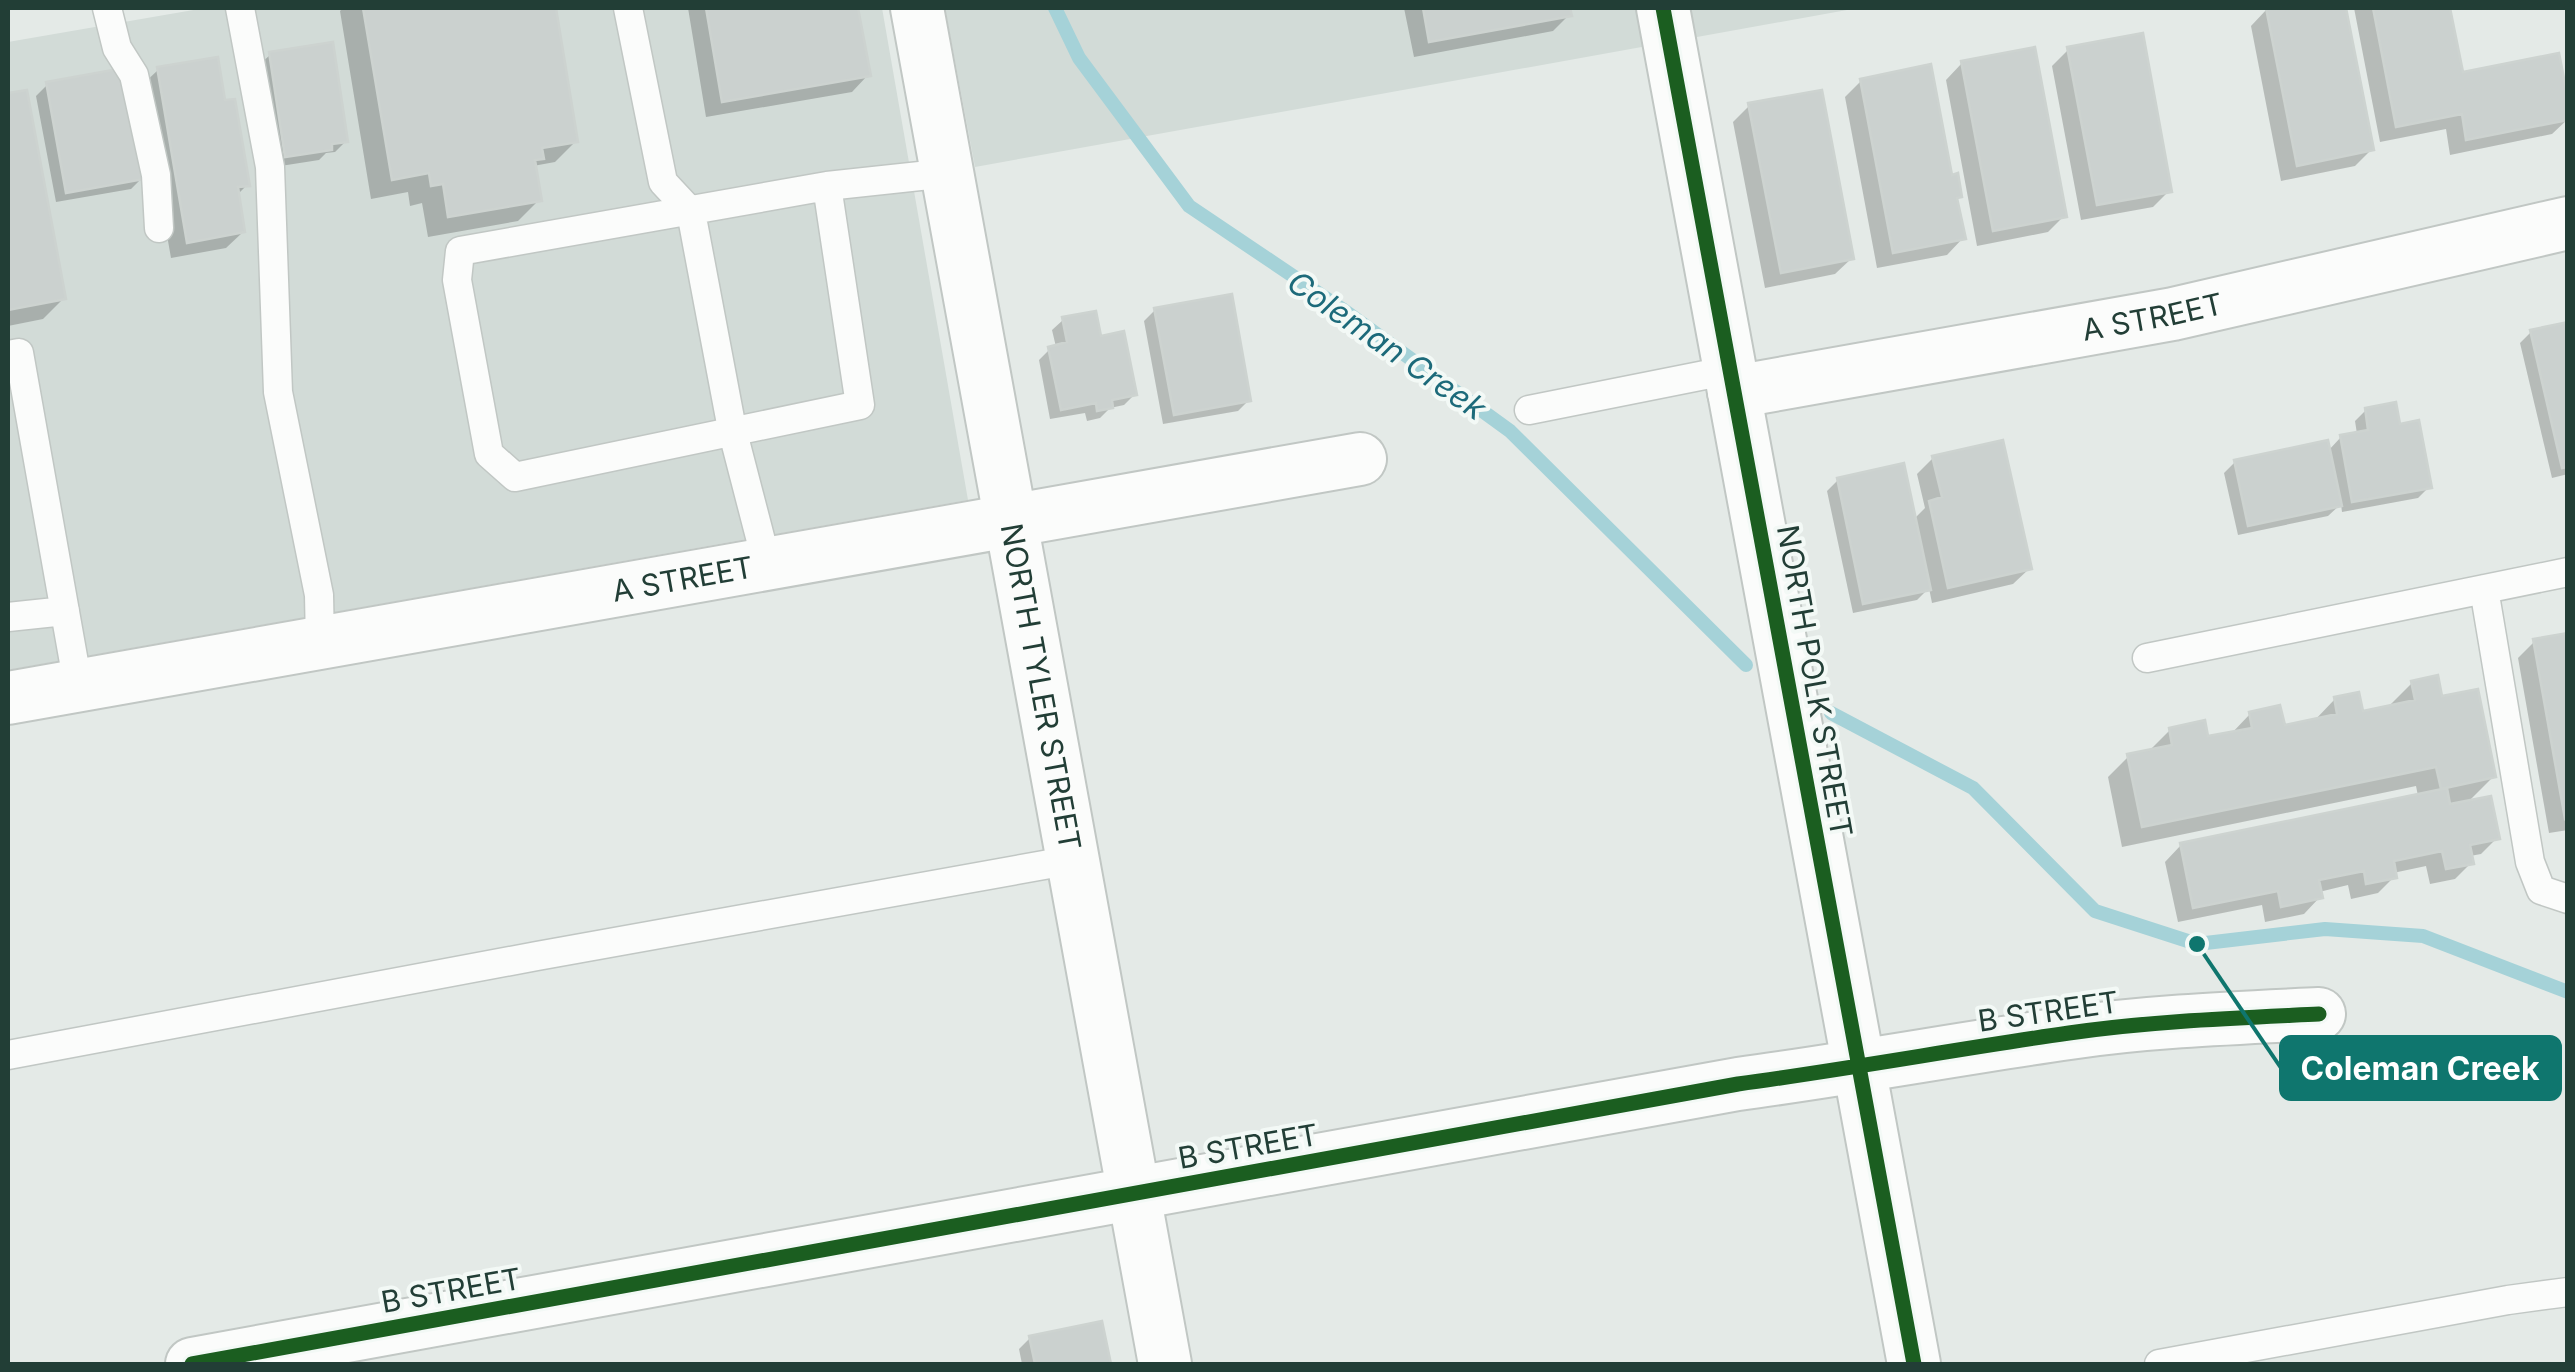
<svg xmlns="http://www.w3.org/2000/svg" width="2575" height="1372" viewBox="0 0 2575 1372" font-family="Inter,sans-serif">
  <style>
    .built { fill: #d2dbd7 }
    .shadow { fill: #0003 }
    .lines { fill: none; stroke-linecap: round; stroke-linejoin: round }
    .stream { stroke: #a5d2d8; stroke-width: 14 }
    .building { fill: #cbd1cf; stroke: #cdd3d0; stroke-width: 2.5 }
    .service-casing { stroke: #c1c7c4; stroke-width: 31 }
    .minor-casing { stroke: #c1c7c4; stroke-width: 56 }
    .service { stroke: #fbfcfb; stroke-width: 28 }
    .minor { stroke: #fbfcfb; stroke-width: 52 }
    .cycleway-casing { stroke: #f3f9f6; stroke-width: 21 }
    .cycleway { stroke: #1b5e20; stroke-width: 15 }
    .labels { text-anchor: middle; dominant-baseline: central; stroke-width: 8; stroke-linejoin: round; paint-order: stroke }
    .street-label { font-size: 30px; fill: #223e36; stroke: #f3f9f6 }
    .water-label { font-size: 32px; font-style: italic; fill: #1c6a7a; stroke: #f3f9f6 }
    .leader { fill: none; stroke: #0f766e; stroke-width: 4 }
    .callout-dot { fill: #0f766e; stroke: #f3f9f6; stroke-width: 4 }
    .callout { fill: #0f766e; stroke: #0f766e; stroke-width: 4 }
    .callout-label { font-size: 32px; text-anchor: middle; font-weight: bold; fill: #fff }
  </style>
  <rect width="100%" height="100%" fill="#e4eae7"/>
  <path class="built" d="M205 8H882L968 500 8 670V42Z
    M945 8H1858L975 167Z"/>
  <path class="shadow" d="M343 8H553L576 141 555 162 533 166 539 200 518 221 428 237 422 203 410 206 408 192 371 199 340 11Z
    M688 8H856L868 75 852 92 706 117Z
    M1404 8H1568L1569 15 1553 31 1414 57Z
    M2277 8H2343L2372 149 2355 166 2281 181 2251 26 2267 9Z
    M2354 8H2448L2461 75 2568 119 2552 134 2450 155 2446 129 2380 142Z
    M2069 49 2169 191 2153 207 2081 220 2052 66Z
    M270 55 346 141 335 152 326 153 319 160 274 167 259 65Z
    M1962 63 2064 216 2048 232 1977 246 1946 80Z
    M158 70 223 103 247 185 237 195 243 232 226 248 171 258 141 86Z
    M1861 81 1960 196 1955 201 1963 238 1947 255 1877 268 1845 97Z
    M47 85 142 178 131 189 56 202 36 96Z
    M25 93 64 298 43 319 8 326V96Z
    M1750 105 1852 258 1835 274 1765 288 1733 122Z
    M1155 310 1249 400 1238 411 1163 424 1144 321Z
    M1063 320 1099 339 1135 394 1124 405 1110 408 1100 418 1087 421 1085 413 1050 419 1039 360 1050 349 1056 347 1052 330Z
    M2568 324V474L2552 478 2520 343 2531 332Z
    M2366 410 2398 427 2429 487 2418 498 2342 512 2341 504 2328 516 2238 535 2224 473 2235 462 2328 451 2341 437 2357 434 2355 421Z
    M1933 458 2030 568 2013 584 1932 603 1929 588 1917 600 1853 613 1827 491 1838 480 1913 520 1925 508 1917 474Z
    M2568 636V830L2549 833 2518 658 2534 642Z
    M2412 683 2440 699 2493 777 2467 803 2497 838 2481 854 2470 856 2471 863 2455 879 2430 884 2426 866 2393 873 2394 877 2378 893 2351 899 2348 885 2319 892 2320 897 2304 914 2265 922 2262 905 2178 922 2165 862 2181 845 2418 796 2416 786 2122 847 2108 777 2129 756 2149 751 2170 730 2206 739 2230 735 2250 714 2283 728 2313 722 2335 699 2361 714 2392 707 2391 704Z
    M1101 1324 1109 1364H1022L1019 1349 1030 1338Z"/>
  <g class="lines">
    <path class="stream" d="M1055 8 1079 58 1189 206 1342 309 1510 431 1746 665
      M1831 713 1973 788 2095 911 2197 944 2325 929 2423 936 2568 992"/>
  </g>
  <path class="building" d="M363 8H556L578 142 542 148 544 159 535 160 542 201 448 217 443 184 431 186 429 173 392 180Z
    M706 8H858L871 76 722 102Z
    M1423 8H1570L1572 16 1429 42Z
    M2266 8H2346L2374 150 2297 166Z
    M2373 8H2450L2463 72 2559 53 2568 99V120L2466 140 2462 114 2396 127Z
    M2143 33 2172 192 2097 205 2067 47Z
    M333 42 348 142 332 144V150L285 157 269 52Z
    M2035 47 2067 217 1993 231 1961 61Z
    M218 57 225 100 235 99 250 186 238 187 245 232 187 243 157 67Z
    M1931 64 1952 175 1958 173 1962 197 1957 198 1966 239 1893 253 1860 79Z
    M124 68 144 179 66 193 46 82Z
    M27 90 66 299 8 310V93Z
    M1822 90 1854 259 1781 273 1748 103Z
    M1232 294 1251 401 1174 415 1154 308Z
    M1096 311 1101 336 1124 331 1137 395 1112 400 1113 408 1097 411 1096 403 1061 410 1048 347 1067 342 1062 317Z
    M2568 322V467L2562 468 2530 330Z
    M2396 402 2400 424 2419 420 2432 488 2352 502 2340 435 2368 430 2365 408Z
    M2003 440 2032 569 1948 588 1929 501 1942 497 1932 456Z
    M2328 440 2342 506 2248 526 2234 460Z
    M1904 463 1931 590 1863 604 1837 478Z
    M2568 633V818L2565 819 2533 639Z
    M2438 675 2442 696 2478 689 2496 777 2441 789 2436 767 2142 827 2127 754 2172 745 2169 728 2205 720 2208 736 2252 728 2249 712 2280 705 2285 725 2337 714 2334 697 2359 692 2363 711 2415 700 2411 681Z
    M2447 788 2450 804 2491 796 2500 839 2470 845 2474 864 2446 869 2442 851 2394 861 2397 878 2366 884 2364 871 2319 880 2323 898 2281 907 2278 891 2193 908 2180 843Z
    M1102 1321 1111 1364H1035L1029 1336Z"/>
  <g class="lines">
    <g class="service-casing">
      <path id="service" d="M107 8 117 48 134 75 156 175 159 228
        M240 8 270 167 278 392 319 595 320 643
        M628 8 663 182 691 212 732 429 767 564
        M827 186 860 405 515 477 489 454 457 280 460 251 827 186 948 173
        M8 355 19 353 78 685
        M1529 410 1730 370
        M2484 589 2530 862 2541 890 2568 899
        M8 617 65 611
        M2147 658 2568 572
        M8 1055 537 956 1072 860
        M2159 1364 2508 1300 2568 1292"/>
    </g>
    <g class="minor-casing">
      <g id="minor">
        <path id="s1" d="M917 8 1165 1364"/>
        <path d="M1663 8 1914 1364"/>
        <path id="s2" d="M1734 392 2173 314 2568 223"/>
        <path id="s3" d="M8 698 1360 459"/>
        <path d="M192 1364 1738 1084C1849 1069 1958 1049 2069 1033 2151 1021 2236 1018 2319 1014"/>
      </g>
    </g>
    <use href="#service" class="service"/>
    <use href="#minor" class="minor"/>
    <g class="cycleway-casing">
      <path id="cycleway" d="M1663 8 1914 1364
        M192 1364 1738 1084C1849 1069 1958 1049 2069 1033 2151 1021 2236 1018 2319 1014"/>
    </g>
    <use href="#cycleway" class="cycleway"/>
  </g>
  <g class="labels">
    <g class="street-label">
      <text stroke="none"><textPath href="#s2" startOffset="425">A STREET</textPath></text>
      <text stroke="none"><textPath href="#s3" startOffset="685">A STREET</textPath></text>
      <text transform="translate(1815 681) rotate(80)">NORTH POLK STREET</text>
      <text stroke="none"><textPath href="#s1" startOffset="690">NORTH TYLER STREET</textPath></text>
      <text transform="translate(2048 1011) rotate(-8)">B STREET</text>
      <text transform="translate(1248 1146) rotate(-10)">B STREET</text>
      <text transform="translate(451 1290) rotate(-10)">B STREET</text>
    </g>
    <g class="water-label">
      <text transform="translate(1387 345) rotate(35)">Coleman Creek</text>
    </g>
  </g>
  <path class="leader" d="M2197 944L2281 1068"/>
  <circle class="callout-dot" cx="2197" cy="944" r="10"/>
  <rect class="callout" x="2281" y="1037" width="279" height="62" rx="10"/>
  <g class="callout-label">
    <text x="2420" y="1080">Coleman Creek</text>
  </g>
  <rect width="2575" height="1372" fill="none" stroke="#223e36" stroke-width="20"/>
</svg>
